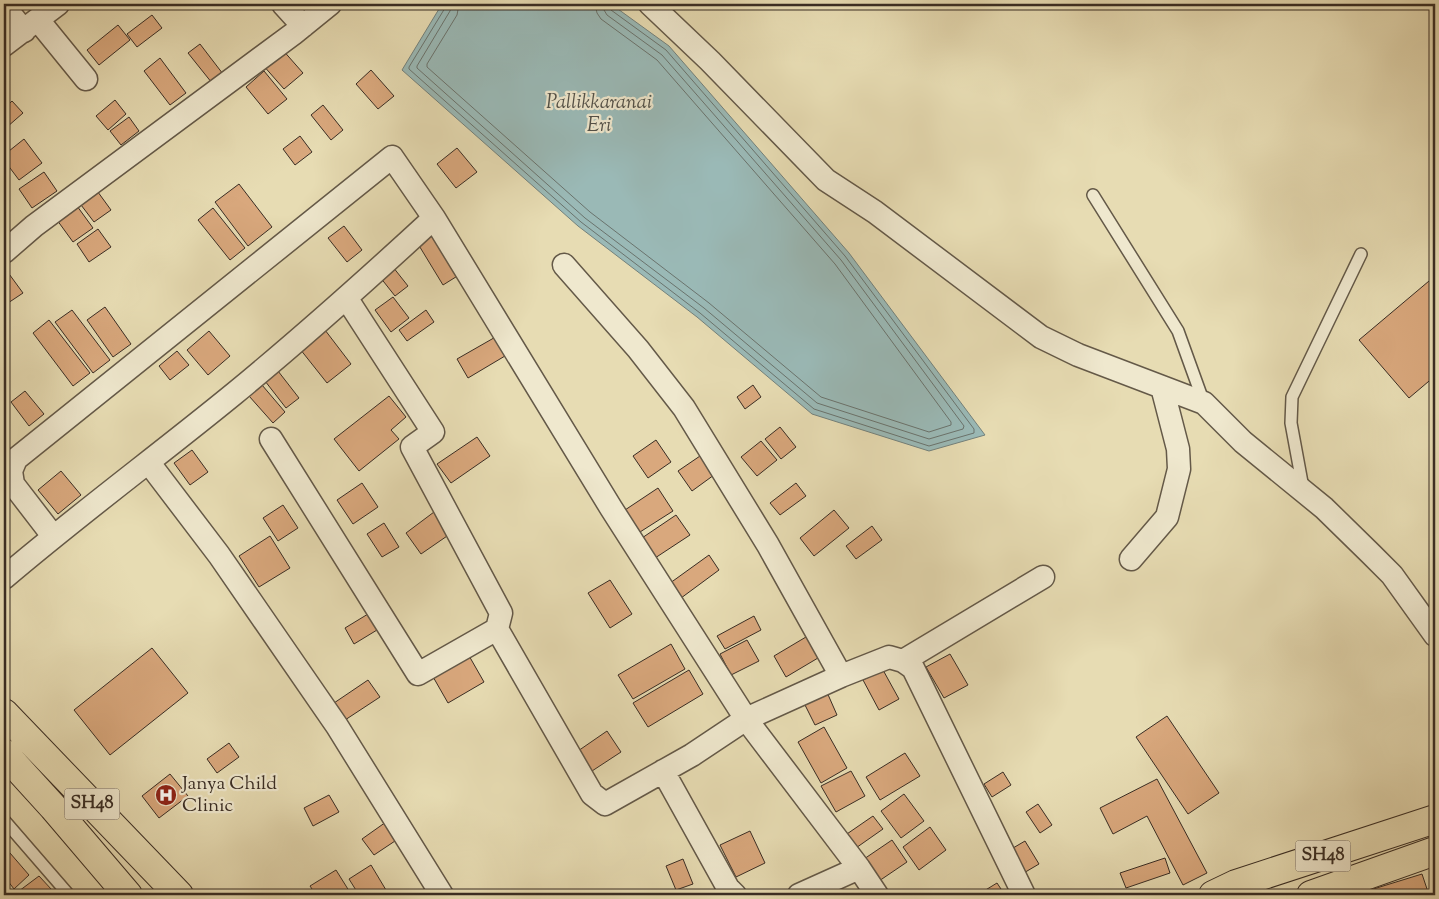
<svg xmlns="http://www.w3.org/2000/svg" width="1439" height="899" viewBox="0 0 1439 899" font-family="'Sorts Mill Goudy',serif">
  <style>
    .water { fill: #9ab9b6; stroke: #73817c }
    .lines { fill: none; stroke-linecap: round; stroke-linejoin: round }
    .shore { stroke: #6a736d; stroke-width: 1 }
    .building { fill: #d9a87d; stroke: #392d24 }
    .service-casing { stroke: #645948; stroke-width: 14 }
    .minor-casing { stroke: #645948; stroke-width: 25 }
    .primary-casing { stroke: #392d24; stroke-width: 30 }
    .service { stroke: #efe8ce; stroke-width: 11 }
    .minor { stroke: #efe8ce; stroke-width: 22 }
    .primary { stroke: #e7dcb3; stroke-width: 28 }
    .labels { text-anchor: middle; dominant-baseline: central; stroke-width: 4.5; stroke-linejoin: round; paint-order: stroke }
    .shield { fill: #efe8ce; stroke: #706557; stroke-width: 1 }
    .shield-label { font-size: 18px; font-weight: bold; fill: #392d24 }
    .poi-label { font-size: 19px; fill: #392d24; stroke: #efe8ce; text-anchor: start }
    .water-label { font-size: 20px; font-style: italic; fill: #515048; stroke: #efe8ce }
  </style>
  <rect width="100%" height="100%" fill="#e7dcb3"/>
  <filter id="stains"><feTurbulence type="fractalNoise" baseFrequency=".004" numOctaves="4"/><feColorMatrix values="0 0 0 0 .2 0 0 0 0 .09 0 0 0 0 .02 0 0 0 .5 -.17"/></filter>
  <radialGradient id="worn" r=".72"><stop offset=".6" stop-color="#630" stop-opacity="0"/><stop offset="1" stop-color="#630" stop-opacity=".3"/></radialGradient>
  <path class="water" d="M442 4H611L669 46 849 253 985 435 929 451 812 414 697 317 578 226 402 70Z"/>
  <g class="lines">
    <path class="shore" d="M446 4 445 8 409 67V69L581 222 700 313 814 409 929 446 974 433V429L845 256 666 50 611 10 609 4
      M452 4 450 11 417 66V68L585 218 704 308 817 403 929 439 963 429 964 426 841 260 662 55 607 15 604 10 603 4
      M459 4 457 15 427 64V67L590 212 709 303 821 397 929 432 951 425V422L835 264 657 60 601 19 597 13 595 4"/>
  </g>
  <path class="building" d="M152 15 162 28 137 47 127 34Z
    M118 25 130 40 99 65 87 50Z
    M200 44 223 74 212 83 188 53Z
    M281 48 303 73 284 89 262 64Z
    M160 58 186 93 170 105 144 71Z
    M371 70 394 96 378 109 356 84Z
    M264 71 287 99 268 114 246 87Z
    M115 100 126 114 108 130 96 116Z
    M12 101 23 113 7 127 4 123V109Z
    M323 105 343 130 331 140 311 115Z
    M129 117 139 131 121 145 110 131Z
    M300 136 312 152 295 165 283 149Z
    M24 139 42 163 19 180 4 160V155Z
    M457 148 477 172 456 188 437 164Z
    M44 172 57 191 32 208 19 189Z
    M239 184 272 227 248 246 215 202Z
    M95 188 111 210 94 222 78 201Z
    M77 206 93 228 73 242 57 220Z
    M213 208 245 248 230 260 198 220Z
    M344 226 362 250 347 262 328 238Z
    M98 229 111 247 89 262 77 244Z
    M430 230 459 275 443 285 415 239Z
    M389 262 408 286 395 296 376 272Z
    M4 267 23 293 8 303 4 297Z
    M1429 281 1435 288V376L1409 398 1359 340Z
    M393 297 409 318 391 332 375 310Z
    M105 307 131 344 113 357 87 320Z
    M72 310 110 360 93 373 55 322Z
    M426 310 434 322 407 341 399 330Z
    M49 320 90 373 73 386 33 333Z
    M325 330 351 364 327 383 300 349Z
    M209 331 230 356 208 375 187 350Z
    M499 335 510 353 468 378 457 359Z
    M177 351 189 365 170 380 159 366Z
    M278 371 299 398 286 408 265 381Z
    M262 385 285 412 273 423 249 396Z
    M753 385 761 397 745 409 737 397Z
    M25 391 44 414 29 426 11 402Z
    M389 396 406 417 391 430 399 439 359 471 334 439Z
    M780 427 796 447 781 459 765 439Z
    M477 437 490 456 451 483 437 464Z
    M656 440 671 462 648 478 633 456Z
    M761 441 777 460 757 476 741 457Z
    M192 450 208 472 190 485 174 463Z
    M700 456 714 475 692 491 678 471Z
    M61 471 81 495 58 514 38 490Z
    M362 483 378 507 353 524 337 500Z
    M796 483 806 496 780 515 770 503Z
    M658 488 673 511 640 532 625 510Z
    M283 505 298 528 278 541 263 518Z
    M834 510 849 528 814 556 800 538Z
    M434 512 450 534 421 554 406 533Z
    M676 515 690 535 652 560 639 540Z
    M384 523 399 547 382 557 367 534Z
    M872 526 882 540 856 559 846 546Z
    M270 536 290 568 259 587 239 556Z
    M709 555 719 570 677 601 666 586Z
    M610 580 632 614 610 628 588 593Z
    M368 614 377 630 354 644 345 628Z
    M754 616 761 630 725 649 717 636Z
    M811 634 823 655 786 677 774 656Z
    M747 640 759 661 731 675 720 654Z
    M671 644 685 669 633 699 618 675Z
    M152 648 188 693 110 755 74 710Z
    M468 654 484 682 448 703 432 675Z
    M950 654 968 685 944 698 926 667Z
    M689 670 703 694 648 727 633 703Z
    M883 670 899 699 879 710 863 680Z
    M368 680 380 697 345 720 334 703Z
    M826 690 837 715 815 725 803 701Z
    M1167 716 1219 793 1188 814 1136 737Z
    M824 727 847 768 821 783 798 742Z
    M607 731 621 752 592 771 578 751Z
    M229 743 239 757 217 773 207 759Z
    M905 753 920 776 880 800 866 777Z
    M851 771 865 796 836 812 821 786Z
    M1003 772 1011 785 992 797 984 784Z
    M170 774 188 796 159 818 142 796Z
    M1157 779 1207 873 1183 885 1147 816 1113 834 1100 808Z
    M904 794 924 821 901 838 881 811Z
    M329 795 339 812 313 826 304 808Z
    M1038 804 1052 825 1040 833 1026 812Z
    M873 816 883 829 853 850 844 836Z
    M386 822 398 839 374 855 362 839Z
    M930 827 946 850 919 870 903 847Z
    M750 831 765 863 736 877 720 845Z
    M892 840 907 862 879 881 864 859Z
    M1025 841 1039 864 1022 874 1008 851Z
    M10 853 29 875 14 889 4 876V857Z
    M1165 858 1170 873 1126 888 1120 873Z
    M683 859 693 884 676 890 666 866Z
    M371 865 389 895H359L349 879Z
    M336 870 351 894 349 895H316L310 886Z
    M1422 874 1429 895H1354Z
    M39 876 52 890 45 895H16L15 894Z
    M997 883 1005 895H979V894Z"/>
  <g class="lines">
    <g class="service-casing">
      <path id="service" d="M1093 195 1178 331 1204 403
        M1303 488 1291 423 1292 397 1361 254
        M4 820 69 895"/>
    </g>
    <g class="minor-casing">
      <path id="minor" d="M283 4 303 26
        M650 4 710 61 826 180 875 212 1041 337 1078 355 1204 403 1243 442 1324 508 1371 554 1392 575 1435 635
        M4 6 24 31
        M38 20 86 79
        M4 45 58 4
        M4 252 34 226 293 34 330 4
        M564 265 638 349 684 408 768 545 841 676
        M347 299 433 432 412 447 501 613 497 629
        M271 439 418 674 497 629 592 794 605 804 692 755 746 719 859 868 877 895
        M149 463 219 555 337 726 442 895
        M53 536 13 484 11 471 16 459 392 157 434 218
        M1131 559 1167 517 1179 469 1178 449 1162 387
        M4 578C79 514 158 456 235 393 303 337 369 278 434 218L611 508 746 719 841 676 889 657 903 661 913 668 1024 895
        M903 661 1043 577
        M663 771 728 888 735 895
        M799 895 859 868"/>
    </g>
    <g class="primary-casing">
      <path id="primary" d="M4 713 179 895
        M4 753 53 807 128 895
        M1213 895 1236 884 1435 819
        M1311 895 1435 851"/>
    </g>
    <use href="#service" class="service"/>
    <use href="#minor" class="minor"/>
    <use href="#primary" class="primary"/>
  </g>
  <defs>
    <g id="hospital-disc" transform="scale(1.125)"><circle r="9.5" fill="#8f2418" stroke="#efe8ce"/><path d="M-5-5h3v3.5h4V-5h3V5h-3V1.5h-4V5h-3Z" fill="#fff"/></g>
  </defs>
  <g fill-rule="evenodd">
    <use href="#hospital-disc" x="166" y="795"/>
  </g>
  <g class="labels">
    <g class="shield">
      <rect x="64.5" y="788.5" width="55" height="31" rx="4"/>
      <rect x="1295.5" y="840.5" width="55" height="31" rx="4"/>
    </g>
    <g class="shield-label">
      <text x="92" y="804">SH48</text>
      <text x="1323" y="856">SH48</text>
    </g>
    <g class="poi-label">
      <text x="182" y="784">Janya Child<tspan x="182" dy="22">Clinic</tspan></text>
    </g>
    <g class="water-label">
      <text x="599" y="103">Pallikkaranai<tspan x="599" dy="23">Eri</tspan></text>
    </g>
  </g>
  <rect width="1439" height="899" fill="none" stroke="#e7dcb3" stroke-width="20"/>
  <rect x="5" y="5" width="1429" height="889" fill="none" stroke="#392d24" stroke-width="2.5"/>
  <rect x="10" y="10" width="1419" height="879" fill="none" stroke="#392d24"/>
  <rect width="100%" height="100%" filter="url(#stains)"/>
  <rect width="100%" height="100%" fill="url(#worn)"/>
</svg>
